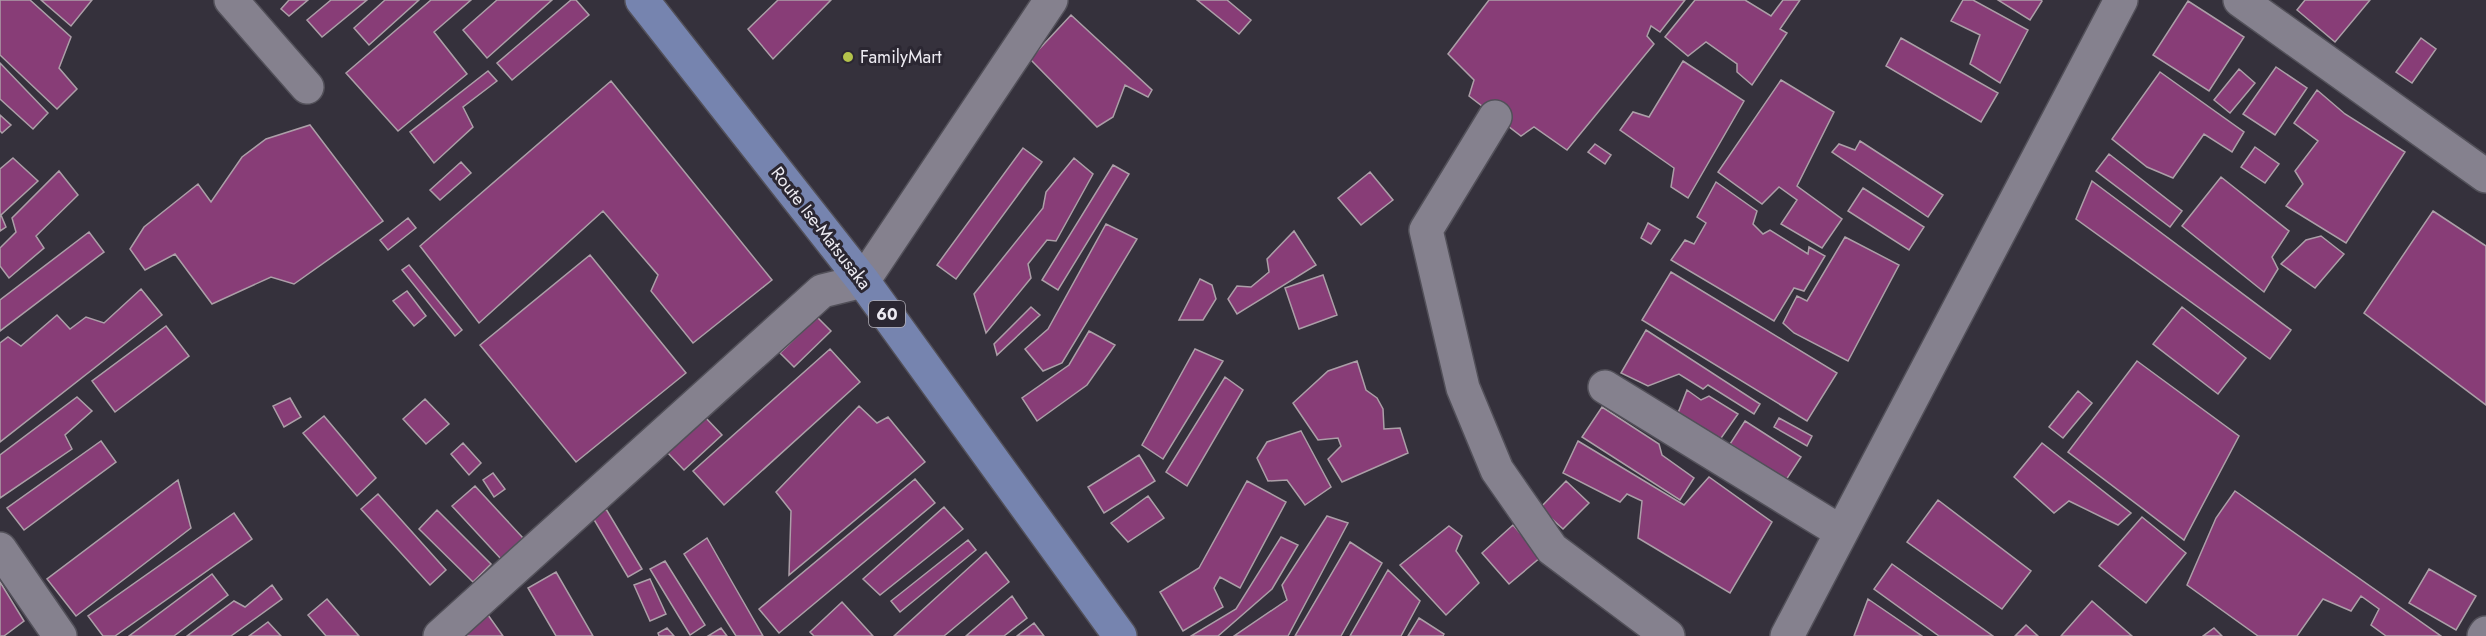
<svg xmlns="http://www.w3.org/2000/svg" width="2486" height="636" viewBox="0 0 2486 636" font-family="Jost,sans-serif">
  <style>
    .building { fill: #883d77; stroke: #ac9fa8; stroke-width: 1.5 }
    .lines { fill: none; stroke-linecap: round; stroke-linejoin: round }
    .minor-casing { stroke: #525059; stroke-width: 36 }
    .major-casing { stroke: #525059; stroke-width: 36 }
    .minor { stroke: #85818e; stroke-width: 33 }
    .major { stroke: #7684af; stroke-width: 33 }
    .poi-dot { fill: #b3c24b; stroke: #2b2732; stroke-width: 2 }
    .labels { text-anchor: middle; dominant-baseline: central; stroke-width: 6; stroke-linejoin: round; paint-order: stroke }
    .shield { fill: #2b2732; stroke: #b3b0b8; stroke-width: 1.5 }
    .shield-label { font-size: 16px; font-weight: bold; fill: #edebf2 }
    .poi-label { font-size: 18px; fill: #edebf2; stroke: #2b2732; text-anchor: start }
    .street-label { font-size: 18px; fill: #edebf2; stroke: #2b2732 }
  </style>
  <rect width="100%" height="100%" fill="#35313c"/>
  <path class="building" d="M0 0H30L71 37 59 68 77 89 57 109 0 55Z
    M41 0H92L71 26Z
    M289 0H308L289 16 281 9Z
    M331 0H367L322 37 307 20Z
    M385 0H419L369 45 354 28Z
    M431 0H471L434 32 467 74 398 131 346 73Z
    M497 0H552L487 58 463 30Z
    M571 0H576L589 15 512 80 497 63Z
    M778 0H831L773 59 748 29Z
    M1197 0H1227L1251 20 1239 34Z
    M1489 0H1685L1660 32 1651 26 1647 36 1654 44 1567 150 1534 127 1521 136 1469 96 1474 80 1448 54Z
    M1695 0H1745L1771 16 1783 0H1800L1780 29 1787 33 1752 85 1737 72V64L1706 42 1688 56 1665 37Z
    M1963 0H1973L2028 30 2000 83 1970 64 1980 35 1951 21Z
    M1998 0H2041L2042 1 2030 20Z
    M2305 0H2370L2335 42 2297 10Z
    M2188 1 2244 37 2209 91 2153 55Z
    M1071 15 1152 90 1148 97 1125 85 1113 117 1097 127 1030 59Z
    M1901 38 1998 93 1981 122 1886 66Z
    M2421 38 2436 49 2412 83 2396 72Z
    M1683 61 1744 101 1688 198 1671 187 1674 168 1620 130 1633 112 1649 117Z
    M0 63 48 113 33 129 0 99Z
    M2276 67 2307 88 2275 135 2243 114Z
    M2239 69 2255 83 2230 113 2214 100Z
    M488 71 497 81 463 107 473 127 434 163 410 132Z
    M2160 72 2244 132 2232 152 2204 134 2173 178 2147 167 2112 139Z
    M1781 80 1834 112 1797 186 1842 219 1822 248 1781 224 1797 200 1779 187 1762 204 1718 172Z
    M611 81 772 280 693 343 651 291 658 275 603 211 479 323 420 246Z
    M2317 90 2345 114 2405 152 2346 243 2286 206 2303 184 2295 171 2318 141 2294 123Z
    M0 115 11 125 2 133 0 131Z
    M310 125 383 221 294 284 271 277 212 304 175 254 145 270 130 249 144 227 198 184 211 202 242 157 266 139Z
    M1860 141 1943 195 1928 217 1832 152 1839 144 1855 150Z
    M1595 144 1611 155 1605 164 1588 152Z
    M2255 147 2279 164 2265 183 2241 167Z
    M1023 148 1042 162 956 279 937 265Z
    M2109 154 2182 211 2170 227 2096 171Z
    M13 158 38 181 1 215 6 227 0 231V169Z
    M1074 158 1093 174 1056 241 1047 240 1028 264 1031 278 986 333 974 294 1043 208 1046 192Z
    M461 162 471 173 440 200 430 190Z
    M1113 165 1129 174 1058 290 1042 280Z
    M59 171 78 195 36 236 44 248 9 278 0 266V248L16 232 12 218Z
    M1370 172 1393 200 1361 225 1338 198Z
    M2221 177 2289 231 2272 257 2278 269 2264 292 2182 226Z
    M2092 181 2291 330 2270 359 2076 219Z
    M1716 182 1757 211 1753 224 1763 234 1770 230 1808 254 1809 247 1825 256 1804 291 1794 288 1774 321 1671 260 1685 240 1694 244 1706 223 1697 217Z
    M1863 188 1924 227 1909 250 1848 211Z
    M2433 211 2486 246V405L2364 313Z
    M408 218 416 228 388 250 380 240Z
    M1648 223 1660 230 1651 244 1641 238Z
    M1106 224 1137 239 1062 363 1043 371 1025 349 1048 329Z
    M1294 231 1316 265 1237 314 1228 299 1237 286 1251 287 1269 272 1267 259Z
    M89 232 104 252 0 331V300Z
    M2321 236 2344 254 2315 288 2281 264 2306 240Z
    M1845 237 1899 265 1848 361 1794 333 1783 323 1797 296 1807 301Z
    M590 255 686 373 576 462 480 345Z
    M409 265 462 330 455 336 402 270Z
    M1671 272 1837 373 1807 421 1642 320Z
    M1323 275 1337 315 1299 329 1285 288Z
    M1200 279 1212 285 1216 299 1203 320H1179Z
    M141 289 162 315 0 442V343L8 337 21 346 57 315 70 329 86 317 104 323Z
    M407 291 426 316 414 326 393 301Z
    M1031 307 1040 315 997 355 994 344Z
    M2182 307 2246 358 2218 394 2153 344Z
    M817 317 831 331 794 367 780 353Z
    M166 326 189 356 115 412 92 381Z
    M1646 330 1760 404 1754 414 1708 385 1703 389 1679 374 1648 386 1621 373Z
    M1089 331 1115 345 1087 385 1037 421 1022 398 1069 365Z
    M830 349 860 382 724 505 693 471Z
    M1195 349 1223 361 1163 459 1142 445Z
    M1357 361 1366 390 1377 398 1383 409 1384 429 1400 428 1408 453 1342 482 1328 459 1341 446 1338 438 1318 440 1293 403 1328 371Z
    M2137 361 2239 436 2184 540 2068 452Z
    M1225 377 1243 390 1187 486 1166 472Z
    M1687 390 1701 400 1709 396 1738 414 1719 441 1678 413Z
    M2078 391 2092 403 2063 438 2049 427Z
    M77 397 92 411 65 435 72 449 0 498V455Z
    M290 398 301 417 284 427 273 406Z
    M425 399 449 424 426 444 403 419Z
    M859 406 877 423 888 417 925 462 789 575 791 511 776 492Z
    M1602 407 1659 444 1662 455 1694 478 1680 500 1582 437Z
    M324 416 376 478 357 496 303 433Z
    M704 416 722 435 684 470 667 452Z
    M1779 418 1812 436 1807 446 1774 427Z
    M1745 421 1801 457 1786 480 1730 444Z
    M1301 431 1331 487 1305 505 1287 480 1268 481 1257 458 1267 442Z
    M101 441 116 462 24 530 7 508Z
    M1578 441 1684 505 1709 477 1772 522 1730 593 1638 538 1642 501 1627 494 1620 502 1563 473Z
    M463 443 481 463 469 475 451 454Z
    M2042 443 2131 513 2118 525 2069 501 2054 513 2014 477Z
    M1139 455 1155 481 1104 513 1088 487Z
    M493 473 505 489 494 497 483 480Z
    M915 479 935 503 779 633 759 609Z
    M178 480 191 528 76 616 47 579Z
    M1247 481 1286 502 1240 588 1220 577 1214 588 1223 607 1183 631 1160 592 1199 568Z
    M1566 481 1589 503 1563 529 1540 508Z
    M475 486 523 538 501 559 452 506Z
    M2235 491 2441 636H2386L2371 625 2379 609 2361 596 2351 611 2323 599 2297 636H2258L2187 585 2216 518Z
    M378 494 446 570 430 585 361 509Z
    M1148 496 1164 518 1128 542 1111 523Z
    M1938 500 2031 571 2002 609 1907 542Z
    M944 507 963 529 880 595 863 579Z
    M606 509 642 569 628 577 593 518Z
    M437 510 491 564 473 582 419 529Z
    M234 513 252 539 115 636H103L88 616Z
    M1327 516 1348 523 1288 636H1234L1287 600 1282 585Z
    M2142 517 2186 553 2146 603 2099 566Z
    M1513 525 1541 557 1509 584 1482 553Z
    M1449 526 1462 536 1456 551 1479 583 1446 615 1400 565Z
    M1281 537 1298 545 1272 589 1218 636H1191L1236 609Z
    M707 538 732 582 763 636H736L684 554Z
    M968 540 976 550 900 612 891 601Z
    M1350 542 1382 563 1341 636H1295Z
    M986 552 1009 582 944 636H894Z
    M665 561 705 625 690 635 650 569Z
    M1892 564 1993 636H1939L1874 589Z
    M2429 569 2476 596 2456 630 2409 603Z
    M1388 570 1420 601 1401 636H1350Z
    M556 572 593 636H556L528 588Z
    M212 574 228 595 174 636H129Z
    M650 579 666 614 650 621 634 585Z
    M0 582 24 621 4 636H0Z
    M272 585 282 599 231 636H187L234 601 245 607Z
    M1012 596 1027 618 1004 636H966Z
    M327 599 359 636H326L308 615Z
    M1868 599 1922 636H1854Z
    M2092 601 2132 636H2061Z
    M842 602 873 636H814L810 632Z
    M488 615 503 636H467L464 631Z
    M1419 618 1444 634 1443 636H1408Z
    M268 622 281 636H249Z
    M1034 623 1044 636H1017Z
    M2026 625 2038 636H2015Z
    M667 628 674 636H659L658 633Z
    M721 628 727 636H708Z
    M2214 628 2222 636H2203Z"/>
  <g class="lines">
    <g class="minor-casing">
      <path id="minor" d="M231 0 307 87
        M2240 0 2486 176
        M1495 117 1426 230 1463 388 1497 470 1552 549 1668 636
        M1605 387 1841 532
        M0 549 60 636
        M440 636 822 291 863 281 1051 0
        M1787 636 2121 0
        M2484 636 2486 633"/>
    </g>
    <g class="major-casing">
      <path id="major" d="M642 0 863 281 1120 636"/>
    </g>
    <use href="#minor" class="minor"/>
    <use href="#major" class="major"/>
  </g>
  <circle class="poi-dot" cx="848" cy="57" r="6"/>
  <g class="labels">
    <rect class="shield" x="869" y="301" width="36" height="26" rx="4.5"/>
    <g class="shield-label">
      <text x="887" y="314">60</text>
    </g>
    <g class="poi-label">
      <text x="860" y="57">FamilyMart</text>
    </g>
    <g class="street-label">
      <text transform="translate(821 228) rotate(52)">Route Ise-Matsusaka</text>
    </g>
  </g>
</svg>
